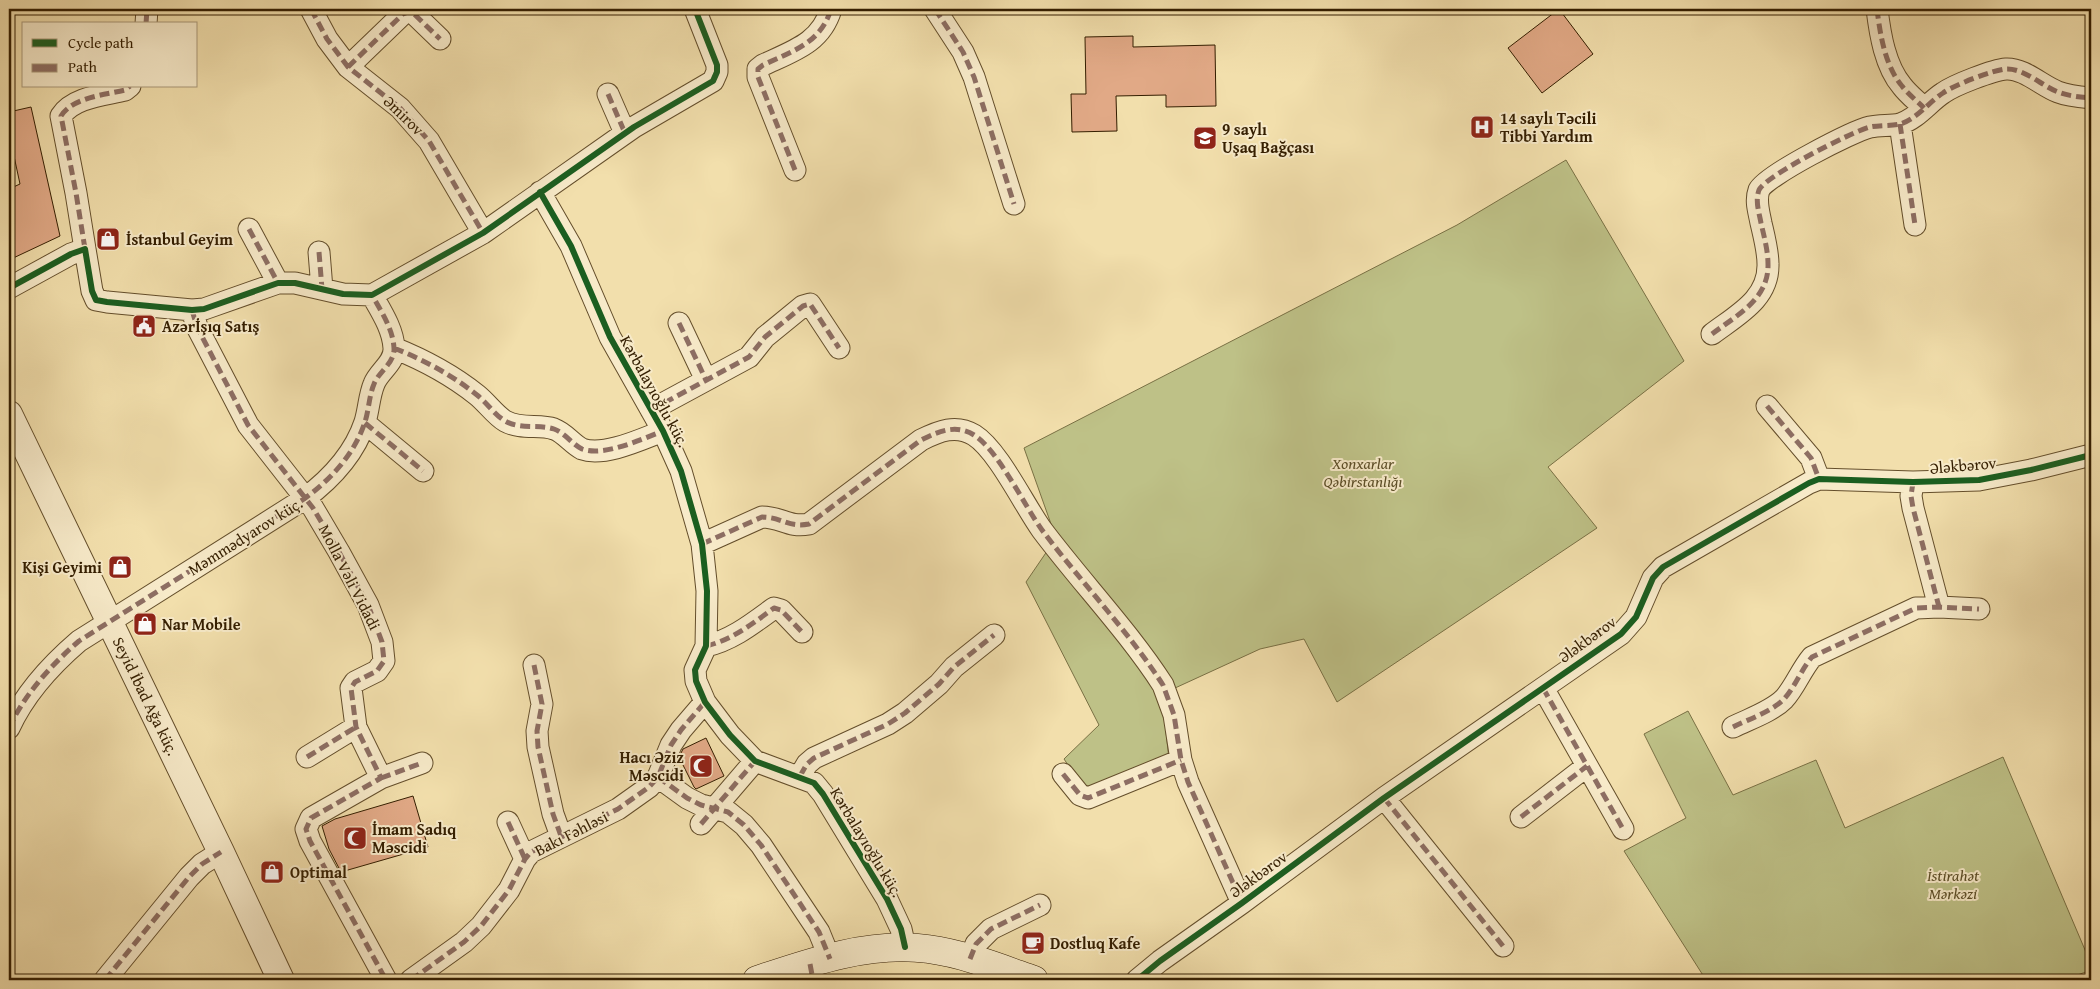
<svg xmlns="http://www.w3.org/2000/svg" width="2100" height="989" viewBox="0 0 2100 989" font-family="'Gentium Book Plus',serif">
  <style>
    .green { fill: #bec187; stroke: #797044 }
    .building { fill: #e1a986; stroke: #341e00 }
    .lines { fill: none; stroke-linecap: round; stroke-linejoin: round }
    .minor-casing { stroke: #644e2b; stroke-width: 23 }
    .tertiary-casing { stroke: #644e2b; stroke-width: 28 }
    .secondary-casing { stroke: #341e00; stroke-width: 29 }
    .minor { stroke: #f7eac9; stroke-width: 21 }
    .tertiary { stroke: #f7eac9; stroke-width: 26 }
    .secondary { stroke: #f7eac9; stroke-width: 28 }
    .quiet { stroke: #8d6e63; stroke-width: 5; stroke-dasharray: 10 5; stroke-linecap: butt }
    .cycleway-casing { stroke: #f7eac9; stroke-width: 9 }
    .cycleway { stroke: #1b5e20; stroke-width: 6 }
    .labels { text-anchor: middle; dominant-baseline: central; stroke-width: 4; stroke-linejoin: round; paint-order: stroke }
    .street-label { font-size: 16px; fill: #341e00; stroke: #f7eac9 }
    .poi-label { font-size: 16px; font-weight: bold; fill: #341e00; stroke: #f7eac9; text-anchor: start }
    .park-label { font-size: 16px; font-style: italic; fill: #5d4f28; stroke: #f7eac9 }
  </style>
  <rect width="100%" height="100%" fill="#f2dfac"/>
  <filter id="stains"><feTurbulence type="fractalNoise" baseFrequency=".004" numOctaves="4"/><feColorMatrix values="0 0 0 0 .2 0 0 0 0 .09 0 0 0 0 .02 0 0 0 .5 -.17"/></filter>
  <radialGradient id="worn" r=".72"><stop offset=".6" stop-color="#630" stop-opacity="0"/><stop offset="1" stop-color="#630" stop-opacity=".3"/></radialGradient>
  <path class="green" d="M1566 160 1684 361 1548 467 1597 528 1337 702 1304 639 1260 649 1162 694 1169 760 1086 792 1064 759 1099 725 1026 582 1056 538 1024 448 1457 225Z
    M1688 711 1733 795 1816 760 1845 828 2003 757 2091 964V970L2064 980H1706L1624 851 1686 818 1644 734Z"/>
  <path class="building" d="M1559 9 1593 54 1542 93 1508 48Z
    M1133 36V47L1215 45 1216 106 1166 107V95L1116 96 1117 131 1072 132 1071 94H1086L1085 37Z
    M31 107 60 236 9 260V189L20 184 9 133V112Z
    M706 738 724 776 696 789 694 787 679 757 683 749Z
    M413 796 428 847 341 872 329 849 322 826 335 819Z"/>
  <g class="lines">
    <g class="minor-casing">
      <path id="minor" d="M311 9 327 39 348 67 400 108 429 141 483 233
        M935 9 963 52 974 77 1014 204
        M1877 9C1880 34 1885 66 1902 86 1908 94 1917 101 1924 108
        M146 24 147 9
        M348 67 403 14 411 11 440 39
        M608 94 625 133
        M1900 124 1915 225
        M795 170 758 77V69L763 65C793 51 821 43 831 9
        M540 192 571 246 610 337 663 431 681 471 702 544 707 591 706 646 695 670 696 681 705 702 730 735 755 761 814 783 823 794 887 899 901 929 905 947
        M249 229 278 283
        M85 249 76 193 61 116C73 97 105 95 125 90L130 86
        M319 252 322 289
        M9 288 71 254 85 249 92 291 96 300 107 302 192 310 204 309 278 283H295L343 294 372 295 483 233 634 127 713 81 717 72V65L695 9
        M192 310 197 327 248 425 313 508 339 552 368 605 382 642 384 661 377 671 355 682 351 688 356 727 381 778 311 818 306 829 310 841 386 980
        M679 323 706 380
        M1712 334C1737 315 1769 299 1768 264 1768 251 1764 236 1761 223 1759 212 1755 201 1759 190 1765 176 1853 131 1870 127 1880 125 1891 126 1900 124 1917 119 1929 102 1943 93 1954 85 1993 70 2006 69 2024 68 2042 86 2058 92 2068 96 2080 97 2091 98
        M394 348C424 360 452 375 477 395 487 403 495 415 505 421 521 430 539 424 554 429 565 433 572 444 582 449 604 457 642 439 663 431
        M1767 406 1811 458 1819 479
        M651 410 749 357 765 337 803 306 810 304 839 348
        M365 423 423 471
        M1913 482 1911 496 1913 508 1939 607
        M702 544 762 517C782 517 788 528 809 524L921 440C939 431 956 424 974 435 998 450 1024 505 1042 530 1081 582 1129 632 1163 685L1174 715 1181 760 1188 782 1242 903
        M706 646C732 640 752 624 774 608L781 610 802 632
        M534 665 542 704 537 731 538 747 553 814 561 836
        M1543 688 1623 829
        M1733 727C1749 719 1771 712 1784 699 1795 687 1801 670 1812 657L1916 608 1939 607 1979 609
        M9 728C24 695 51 665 79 641L304 499C331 479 354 455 365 422 369 409 369 396 374 384 379 371 395 363 394 348 393 329 381 311 372 295
        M307 757 356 727
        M1063 774 1080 795 1088 798 1181 760
        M800 776 807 764 814 758 888 724 905 713 939 684 954 667 994 635
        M658 777 687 798 701 805 728 812 744 825 761 845 819 932 830 959
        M381 778 422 763
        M1384 798 1503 946
        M1521 817 1587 766
        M508 822 525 859
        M701 824 755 761
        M970 959 976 944 991 929 1040 905
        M105 980 189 877 202 864 221 852
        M411 980 464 942 481 926 509 890 525 859 531 852 618 809 649 787 658 777 671 745 681 730 705 702
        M1137 980 1160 961 1242 903 1384 798 1621 634 1636 617 1653 578 1663 567 1809 483 1819 479 1913 482 1979 480 2031 470 2091 455"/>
    </g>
    <g class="tertiary-casing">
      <path id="tertiary" d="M9 414 221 852 281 980"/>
    </g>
    <g class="secondary-casing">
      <path id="secondary" d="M757 980C810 962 871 941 928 949 965 954 1000 968 1034 980"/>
    </g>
    <use href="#minor" class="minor"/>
    <use href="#tertiary" class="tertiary"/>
    <use href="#secondary" class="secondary"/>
    <path class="quiet" d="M311 9 327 39 348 67 400 108 429 141 483 233
      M935 9 963 52 974 77 1014 204
      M1877 9C1880 34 1885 66 1902 86 1908 94 1917 101 1924 108
      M146 24 147 9
      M348 67 403 14 411 11 440 39
      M608 94 625 133
      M1900 124 1915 225
      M795 170 758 77V69L763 65C793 51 821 43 831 9
      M249 229 278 283
      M85 249 76 193 61 116C73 97 105 95 125 90L130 86
      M319 252 322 289
      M192 310 197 327 248 425 313 508 339 552 368 605 382 642 384 661 377 671 355 682 351 688 356 727 381 778 311 818 306 829 310 841 386 980
      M679 323 706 380
      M1712 334C1737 315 1769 299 1768 264 1768 251 1764 236 1761 223 1759 212 1755 201 1759 190 1765 176 1853 131 1870 127 1880 125 1891 126 1900 124 1917 119 1929 102 1943 93 1954 85 1993 70 2006 69 2024 68 2042 86 2058 92 2068 96 2080 97 2091 98
      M394 348C424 360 452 375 477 395 487 403 495 415 505 421 521 430 539 424 554 429 565 433 572 444 582 449 604 457 642 439 663 431
      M1767 406 1811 458 1819 479
      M651 410 749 357 765 337 803 306 810 304 839 348
      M365 423 423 471
      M1913 482 1911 496 1913 508 1939 607
      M702 544 762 517C782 517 788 528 809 524L921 440C939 431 956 424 974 435 998 450 1024 505 1042 530 1081 582 1129 632 1163 685L1174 715 1181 760 1188 782 1242 903
      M706 646C732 640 752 624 774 608L781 610 802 632
      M534 665 542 704 537 731 538 747 553 814 561 836
      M1543 688 1623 829
      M1733 727C1749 719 1771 712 1784 699 1795 687 1801 670 1812 657L1916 608 1939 607 1979 609
      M9 728C24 695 51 665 79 641L304 499C331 479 354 455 365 422 369 409 369 396 374 384 379 371 395 363 394 348 393 329 381 311 372 295
      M307 757 356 727
      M1063 774 1080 795 1088 798 1181 760
      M800 776 807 764 814 758 888 724 905 713 939 684 954 667 994 635
      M658 777 687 798 701 805 728 812 744 825 761 845 819 932 830 959
      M381 778 422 763
      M1384 798 1503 946
      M1521 817 1587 766
      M508 822 525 859
      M701 824 755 761
      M970 959 976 944 991 929 1040 905
      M810 964 813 980
      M105 980 189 877 202 864 221 852
      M411 980 464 942 481 926 509 890 525 859 531 852 618 809 649 787 658 777 671 745 681 730 705 702
      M1020 980 1022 976"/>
    <g class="cycleway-casing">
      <path id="cycleway" d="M540 192 571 246 610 337 663 431 681 471 702 544 707 591 706 646 695 670 696 681 705 702 730 735 755 761 814 783 823 794 887 899 901 929 905 947
        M9 288 71 254 85 249 92 291 96 300 107 302 192 310 204 309 278 283H295L343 294 372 295 483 233 634 127 713 81 717 72V65L695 9
        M1137 980 1160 961 1242 903 1384 798 1621 634 1636 617 1653 578 1663 567 1809 483 1819 479 1913 482 1979 480 2031 470 2091 455"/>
    </g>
    <use href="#cycleway" class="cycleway"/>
  </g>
  <defs>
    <g id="hospital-square" transform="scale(1.25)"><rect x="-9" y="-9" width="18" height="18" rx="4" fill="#8f2418" stroke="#f7eac9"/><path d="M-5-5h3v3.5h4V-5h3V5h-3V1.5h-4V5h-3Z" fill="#fff"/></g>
    <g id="school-square" transform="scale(1.25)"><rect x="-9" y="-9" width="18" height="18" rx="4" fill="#8f2418" stroke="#f7eac9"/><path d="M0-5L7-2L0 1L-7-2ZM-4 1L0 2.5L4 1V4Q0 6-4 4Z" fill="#fff"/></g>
    <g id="shop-square" transform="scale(1.25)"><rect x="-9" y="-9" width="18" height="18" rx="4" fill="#8f2418" stroke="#f7eac9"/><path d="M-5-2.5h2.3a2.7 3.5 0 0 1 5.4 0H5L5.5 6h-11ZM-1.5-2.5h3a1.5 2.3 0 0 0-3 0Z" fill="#fff"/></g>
    <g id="civic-square" transform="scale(1.25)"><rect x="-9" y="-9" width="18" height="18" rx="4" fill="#8f2418" stroke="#f7eac9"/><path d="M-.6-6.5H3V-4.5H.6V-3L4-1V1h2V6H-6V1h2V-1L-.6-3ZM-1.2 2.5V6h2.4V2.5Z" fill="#fff"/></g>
    <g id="mosque-square" transform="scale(1.25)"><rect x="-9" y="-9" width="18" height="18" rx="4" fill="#8f2418" stroke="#f7eac9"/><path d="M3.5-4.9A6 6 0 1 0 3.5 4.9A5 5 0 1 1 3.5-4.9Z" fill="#fff"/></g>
    <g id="cafe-square" transform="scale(1.25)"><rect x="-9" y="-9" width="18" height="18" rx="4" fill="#8f2418" stroke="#f7eac9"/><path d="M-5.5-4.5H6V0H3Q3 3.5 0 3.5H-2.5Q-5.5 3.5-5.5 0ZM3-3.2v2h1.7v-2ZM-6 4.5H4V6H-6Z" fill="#fff"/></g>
  </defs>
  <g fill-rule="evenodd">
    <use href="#hospital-square" x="1482" y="127"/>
    <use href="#school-square" x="1205" y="138"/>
    <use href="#shop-square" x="108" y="239"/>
    <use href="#civic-square" x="144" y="326"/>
    <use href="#shop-square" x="120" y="567"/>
    <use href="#shop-square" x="145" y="624"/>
    <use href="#mosque-square" x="701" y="766"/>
    <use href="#mosque-square" x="355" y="838"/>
    <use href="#shop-square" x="272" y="872"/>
    <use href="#cafe-square" x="1033" y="943"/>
  </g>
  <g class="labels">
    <g class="street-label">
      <text transform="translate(404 115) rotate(44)">Əmirov</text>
      <text transform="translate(655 391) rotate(61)">Kərbalayıoğlu küç.</text>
      <text transform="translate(1963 465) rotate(-5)">Ələkbərov</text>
      <text transform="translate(245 536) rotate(-32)">Məmmədyarov küç.</text>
      <text transform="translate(350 577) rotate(63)">Molla Vəli Vidadi</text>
      <text transform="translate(1587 639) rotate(-36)">Ələkbərov</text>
      <text transform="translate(146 696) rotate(64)">Seyid İbad Ağa küç.</text>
      <text transform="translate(571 833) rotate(-27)">Bakı Fəhləsi</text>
      <text transform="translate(867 842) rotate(59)">Kərbalayıoğlu küç.</text>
      <text transform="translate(1258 874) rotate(-36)">Ələkbərov</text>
    </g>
    <g class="poi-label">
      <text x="1500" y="118">14 saylı Təcili<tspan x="1500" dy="18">Tibbi Yardım</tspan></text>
      <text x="1222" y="129">9 saylı<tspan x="1222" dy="18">Uşaq Bağçası</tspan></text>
      <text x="126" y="239">İstanbul Geyim</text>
      <text x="162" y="326">Azərİşıq Satış</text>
      <text x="102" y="567" text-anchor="end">Kişi Geyimi</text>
      <text x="162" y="624">Nar Mobile</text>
      <text x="684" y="757" text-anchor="end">Hacı Əziz<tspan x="684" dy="18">Məscidi</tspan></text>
      <text x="372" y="829">İmam Sadıq<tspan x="372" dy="18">Məscidi</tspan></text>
      <text x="290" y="872">Optimal</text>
      <text x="1050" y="943">Dostluq Kafe</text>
    </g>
    <g class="park-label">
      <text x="1363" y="463">Xonxarlar<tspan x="1363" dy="18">Qəbirstanlığı</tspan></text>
      <text x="1953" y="875">İstirahət<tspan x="1953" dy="18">Mərkəzi</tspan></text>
    </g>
  </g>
  <rect width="2100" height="989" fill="none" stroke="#f2dfac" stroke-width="30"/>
  <rect x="10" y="10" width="2080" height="969" fill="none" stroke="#341e00" stroke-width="2.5"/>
  <rect x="15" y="15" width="2070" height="959" fill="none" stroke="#341e00"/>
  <rect x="22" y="22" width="175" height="65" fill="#f7eac9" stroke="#a99879"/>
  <rect x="32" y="39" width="25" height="8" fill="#1b5e20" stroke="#a99879"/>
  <text x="68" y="48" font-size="15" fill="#341e00">Cycle path</text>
  <rect x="32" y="64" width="25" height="8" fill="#8d6e63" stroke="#a99879"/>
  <text x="68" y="72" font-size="15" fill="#341e00">Path</text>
  <rect width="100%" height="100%" filter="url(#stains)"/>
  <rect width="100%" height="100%" fill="url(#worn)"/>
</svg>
